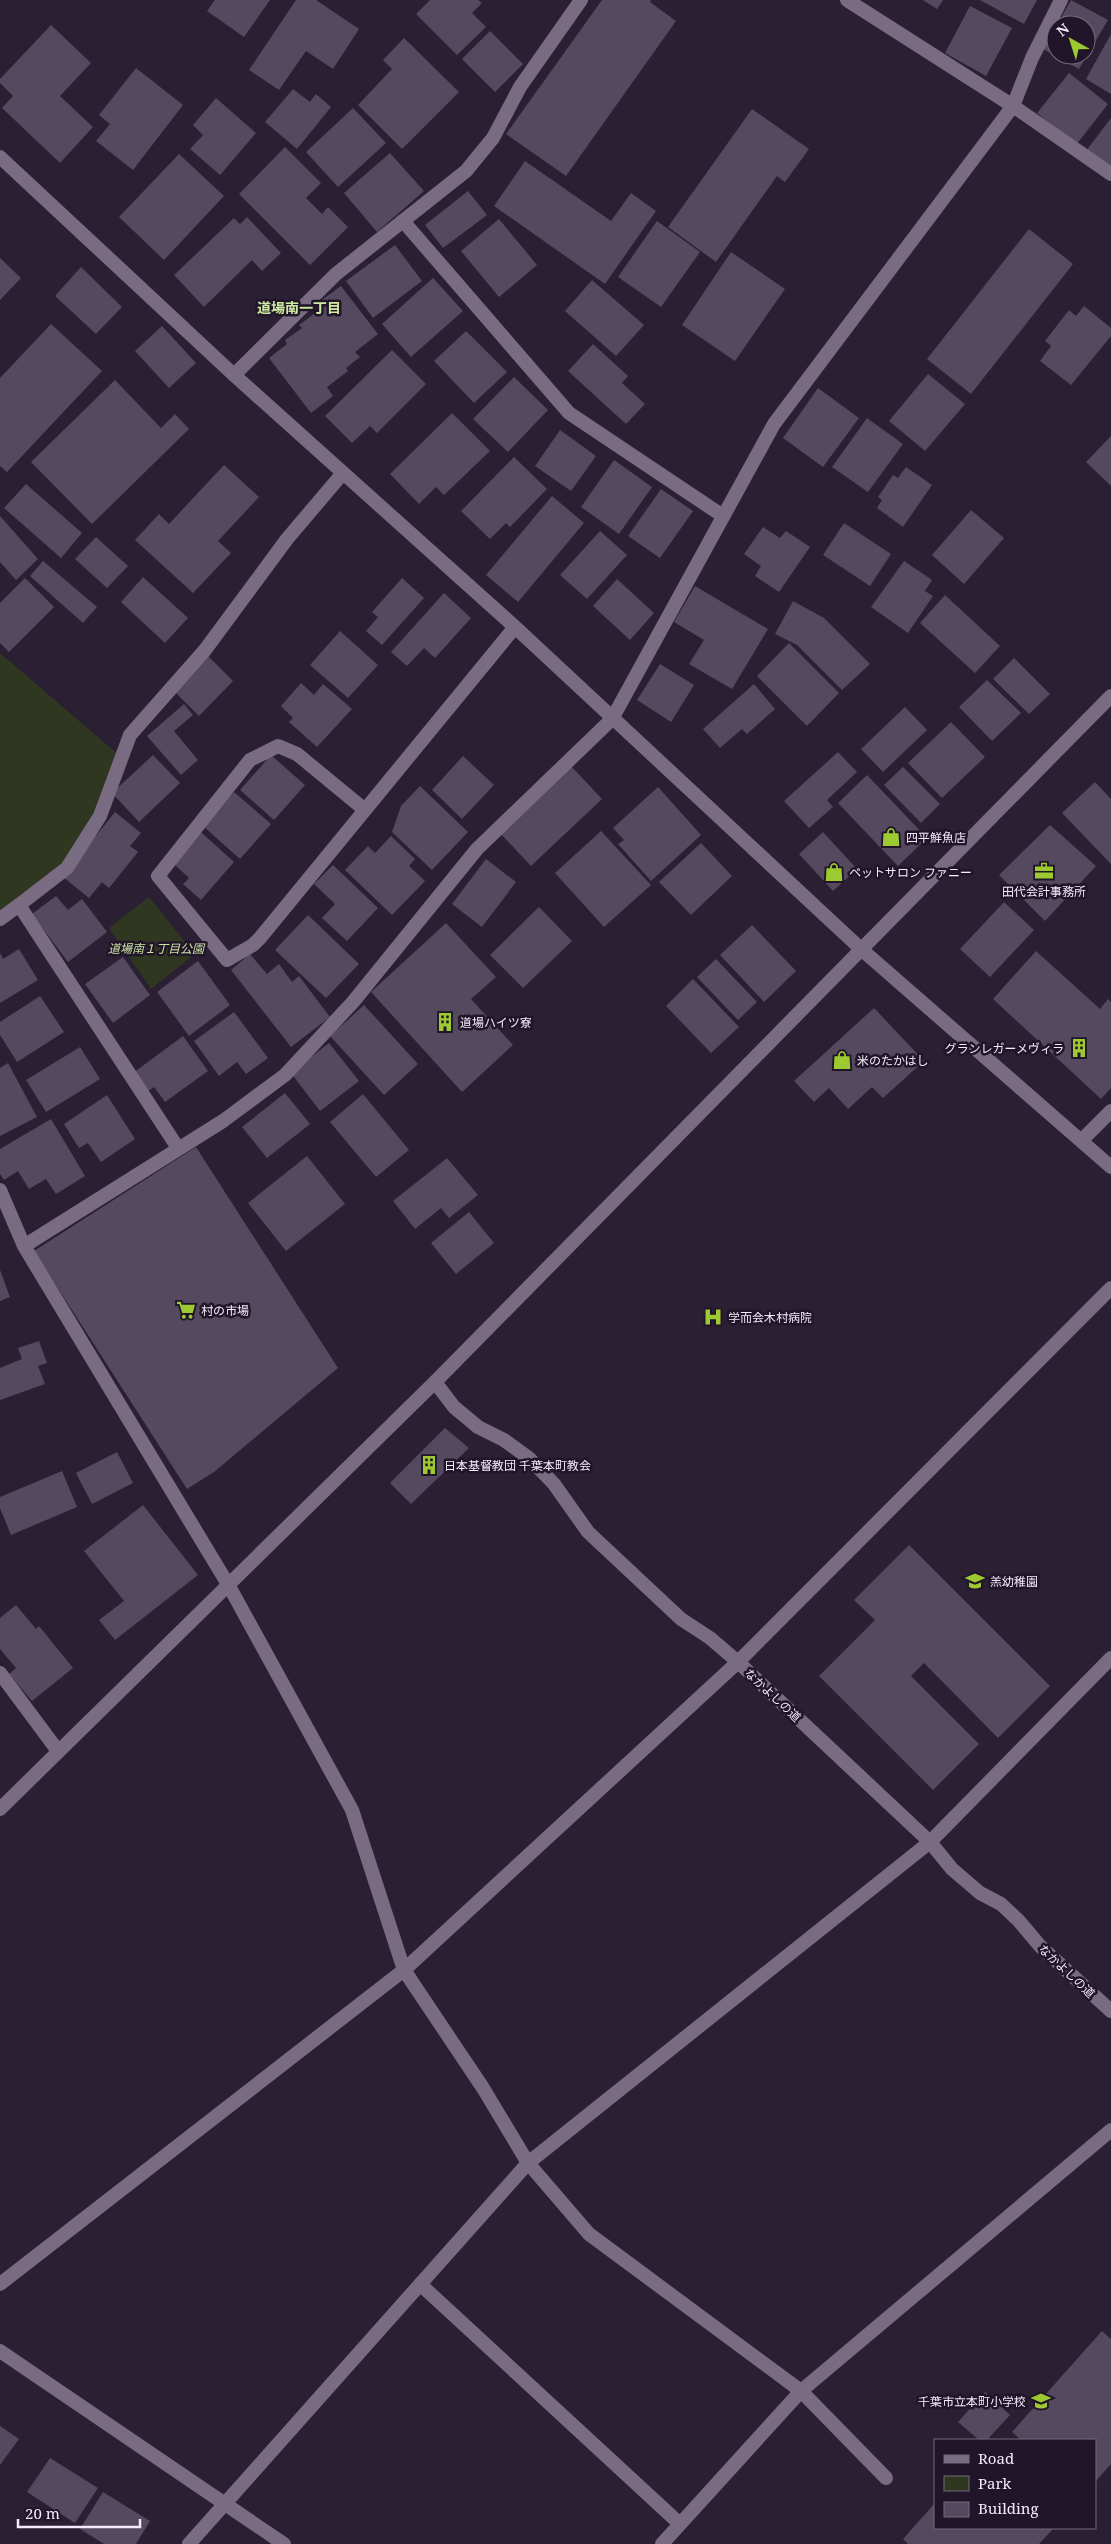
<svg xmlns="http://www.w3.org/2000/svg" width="1111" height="2544" viewBox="0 0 1111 2544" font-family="'Noto Serif','Noto Sans JP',serif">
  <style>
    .green { fill: #2f3720 }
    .building { fill: #55495f }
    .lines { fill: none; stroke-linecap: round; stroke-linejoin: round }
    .service { stroke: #786b82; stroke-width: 14 }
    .minor { stroke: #786b82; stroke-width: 14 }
    .tertiary { stroke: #786b82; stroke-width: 14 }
    .labels { text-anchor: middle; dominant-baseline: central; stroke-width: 5; stroke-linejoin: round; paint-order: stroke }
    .poi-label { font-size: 12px; fill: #f2ebf9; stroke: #211629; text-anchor: start }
    .park-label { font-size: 12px; font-style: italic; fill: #cae2a1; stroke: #211629 }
    .street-label { font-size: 12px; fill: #f2ebf9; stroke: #211629 }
    .neighbourhood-label { font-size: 14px; font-weight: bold; fill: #ceeaa0; stroke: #211629 }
  </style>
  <rect width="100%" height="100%" fill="#2a1f33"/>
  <path class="green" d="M0 653 121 757 97 815 66 864 0 910Z
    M149 897 195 954 151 989 109 928Z"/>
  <path class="building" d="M215 0H270L244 37 207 11Z
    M296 0H316L359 29 333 69 306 51 279 90 249 70Z
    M430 0H478L482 3 472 13 486 27 457 55 416 14Z
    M602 0H651L650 2 676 21 566 176 506 134Z
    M923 0H943L937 9Z
    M980 0H1037L1024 24Z
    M1071 0 1108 20 1079 69 1043 49 1056 26V55H1086V25H1057Z
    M970 6 1012 28 986 76 945 53Z
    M51 25 91 63 60 96 93 127 60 163 2 108 13 96 0 83V79Z
    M490 31 523 64 495 92 462 59Z
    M1111 34V94L1086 79Z
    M404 38 459 92 402 149 358 105 392 69 383 60Z
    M136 68 183 105 133 170 96 141 110 124 99 115Z
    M1069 73 1108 104 1076 145 1037 113Z
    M293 89 310 102 316 94 331 107 297 149 265 122Z
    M216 98 256 133 220 175 190 149 203 135 193 125Z
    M353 108 386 143 338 187 306 152Z
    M752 109 809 149 785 182 777 176 716 262 668 227Z
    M1111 118V170L1086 151Z
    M285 147 321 183 306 198 322 214 328 207 348 227 310 265 239 194Z
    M390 153 424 191 377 232 344 193Z
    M179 154 224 196 164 260 119 217Z
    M525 161 611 221 631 193 656 211 605 284 494 206Z
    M468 191 487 215 443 248 425 225Z
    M247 217 281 253 262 271 252 260 204 307 174 275 234 218 240 224Z
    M499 219 537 265 499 297 461 251Z
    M657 221 700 252 661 307 618 277Z
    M1029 229 1073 264 971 394 927 359Z
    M395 245 422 281 373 318 346 281Z
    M731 252 785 289 735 361 682 325Z
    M0 258 21 278 0 300Z
    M81 267 122 307 96 334 55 296Z
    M433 278 463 311 411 357 382 324Z
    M592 280 644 325 616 356 565 311Z
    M341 286 378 334 355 352 360 357 346 368 348 371 327 387 333 396 311 413 269 358 287 344 285 340 302 328 299 325 319 310 315 305Z
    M1084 306 1111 328V336L1071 385 1040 361 1051 346 1045 341 1069 310 1076 316Z
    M51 324 102 371 7 472 0 466V378Z
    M162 326 196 363 169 388 135 351Z
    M466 331 507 372 474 403 434 361Z
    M593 344 628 376 622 383 645 404 626 424 568 371Z
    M392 350 426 384 377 433 370 426 352 443 325 416Z
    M928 374 965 404 925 451 889 421Z
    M514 377 548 410 508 452 473 419Z
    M115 380 161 428 175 414 189 429 92 524 31 462Z
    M818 388 859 418 823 467 783 438Z
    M452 413 490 451 444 495 436 487 419 504 390 474Z
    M867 418 903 444 868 492 832 467Z
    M560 430 596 456 571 491 535 466Z
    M1111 436V486L1086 462Z
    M514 457 547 489 510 527 506 523 490 539 461 511Z
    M614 460 652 487 619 534 581 507Z
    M224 465 259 497 218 541 231 553 193 593 135 540 159 514 169 524Z
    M906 467 932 485 903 527 877 508 882 500 878 497 893 475 898 478Z
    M26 484 82 533 61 558 4 508Z
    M661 489 693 511 660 558 628 536Z
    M552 496 584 523 518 602 486 575Z
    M971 510 1004 538 964 584 932 555Z
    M0 516 38 559 16 580 0 562Z
    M844 523 891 554 870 586 823 555Z
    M763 527 780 538 786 531 810 547 779 592 755 576 761 566 744 554Z
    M600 531 627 555 587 599 560 575Z
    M96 537 128 566 107 588 75 559Z
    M43 561 97 607 83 623 30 576Z
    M904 561 932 580 925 591 933 596 908 633 871 607Z
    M143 577 188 618 165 643 121 602Z
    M25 578 54 607 9 652 0 643V603Z
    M402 578 424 598 382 645 366 631 378 617 372 612Z
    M617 579 654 613 630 640 593 606Z
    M695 586 768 629 732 689 689 664 704 640 674 622Z
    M444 593 471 618 435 658 424 648 407 666 391 652Z
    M945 595 1000 646 975 673 920 623Z
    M793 601 824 618 870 664 842 690 797 645 775 634Z
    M340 631 378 665 348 698 310 665Z
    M789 643 839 693 807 726 757 676Z
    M207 655 233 681 199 716 173 690Z
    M1014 658 1050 694 1029 714 993 679Z
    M660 664 694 685 671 722 637 700Z
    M987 680 1021 713 992 741 959 707Z
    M301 683 314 695 323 684 352 709 317 747 289 722 293 718 281 706Z
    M754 684 775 709 747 734 742 729 720 748 703 729Z
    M184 704 193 715 174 731 198 760 181 775 147 736Z
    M905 707 927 730 883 772 861 749Z
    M951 722 985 757 942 798 908 763Z
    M838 752 857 772 827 800 833 807 809 828 784 801Z
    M153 755 180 783 139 822 112 793Z
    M271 755 305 785 274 820 240 790Z
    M463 756 494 785 462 819 432 790Z
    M570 765 602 799 531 866 499 832Z
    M903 767 940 804 921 823 884 785Z
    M867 775 927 838 898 866 838 803Z
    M1095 782 1111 799V864L1062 813Z
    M420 786 468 832 432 870 392 832 401 806Z
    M658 787 701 835 651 881 618 844 624 840 613 828Z
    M234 792 271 824 240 859 203 826Z
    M115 812 141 833 130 846 138 852 109 888 102 882 89 898 63 877Z
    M1050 825 1096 866 1045 921 999 875Z
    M601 831 651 885 604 927 555 873Z
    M201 832 234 862 201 900 183 884 189 878 173 863Z
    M823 832 857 869 833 891 799 854Z
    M391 836 415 859 409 866 425 881 392 915 345 870 368 846 375 853Z
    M701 843 732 876 691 915 659 882Z
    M486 859 516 882 482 927 452 904Z
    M333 865 378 908 347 941 322 918 335 904 314 884Z
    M56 896 68 910 82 899 107 932 68 962 32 914Z
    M1004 902 1034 930 990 977 960 949Z
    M539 907 572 941 523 988 490 955Z
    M308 915 359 964 326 998 275 950Z
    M446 923 496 977 471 999 513 1045 462 1092 371 992Z
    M752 925 796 971 764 1002 720 955Z
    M19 949 38 980 0 1003V953L3 959Z
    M1036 951 1100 1009 1108 999 1111 1002V1088L1101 1099 993 999Z
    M250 954 267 974 279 964 292 982 299 976 330 1017 291 1047 231 970Z
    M123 957 150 995 113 1023 85 984Z
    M716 959 757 1002 738 1020 697 977Z
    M198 961 230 1005 189 1036 157 992Z
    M693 979 739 1027 711 1053 666 1006Z
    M40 996 64 1032 17 1062 0 1035V1022Z
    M364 1005 418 1064 384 1095 330 1036Z
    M874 1008 924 1061 883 1098 872 1087 848 1109 829 1088 814 1102 794 1081Z
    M234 1012 268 1058 246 1074 237 1062 219 1076 194 1041Z
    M183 1036 208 1071 165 1102 154 1087 147 1092 133 1073Z
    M329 1043 359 1081 320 1111 291 1073Z
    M80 1047 100 1079 46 1112 26 1080Z
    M8 1063 37 1117 0 1136V1068Z
    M285 1093 310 1124 267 1158 242 1127Z
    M363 1094 409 1150 376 1177 330 1122Z
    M107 1095 135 1139 101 1162 88 1143 79 1148 64 1124Z
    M51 1119 85 1176 56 1194 46 1179 29 1189 18 1171 4 1180 0 1174V1149Z
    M196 1147 338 1368 214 1472 187 1489 34 1251Z
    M307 1156 345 1204 286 1251 248 1203Z
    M447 1158 478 1195 449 1218 441 1208 415 1229 393 1201Z
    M469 1212 494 1243 456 1274 431 1243Z
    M0 1270 10 1297 0 1301Z
    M39 1341 47 1363 38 1366 45 1384 0 1400V1368L22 1359 18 1348Z
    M445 1428 469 1448 411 1504 390 1483Z
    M117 1452 133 1483 92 1504 76 1473Z
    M62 1471 77 1507 11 1535 0 1508V1497Z
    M143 1505 198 1575 115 1640 99 1620 124 1601 84 1551Z
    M909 1545 1050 1686 998 1738 924 1663 911 1676 979 1744 933 1790 819 1676 875 1620 854 1600Z
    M16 1605 36 1629 39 1626 73 1668 32 1701 9 1674 16 1668 0 1649V1618Z
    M1102 2331 1111 2339V2464L1095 2482V2440H1021L1012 2432Z
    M985 2392 1010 2415 987 2440H979L958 2422Z
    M0 2426 19 2439 0 2465Z
    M50 2458 98 2488 75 2523 27 2492Z
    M103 2492 150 2521 136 2544H104L80 2529Z
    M935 2503V2528H1054L1039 2544H908L903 2539Z"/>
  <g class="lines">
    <path class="service" d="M403 221 569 413 723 516"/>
    <path class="minor" d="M847 0 1013 106 1111 174
      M0 157 234 375 515 627 861 949 1111 1167
      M234 375 336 274 466 171 493 138 520 87 581 0
      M365 810 297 754 278 746 250 760 158 876 227 960 253 945 260 938 515 627
      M19 905 67 868 100 816 130 735 205 650 287 539 343 473
      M0 919 19 905 178 1148
      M1082 1140 1111 1111
      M0 1190 24 1246 229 1586 352 1810 404 1970 483 2088 528 2163 589 2234 801 2391 886 2478
      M24 1246 223 1121 285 1075 353 1002 477 849 612 719 774 424 1013 106 1032 58 1061 0
      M435 1382 454 1407 478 1427 504 1440 530 1459 554 1484 588 1532 681 1619 710 1638 738 1662 930 1842 952 1869 980 1893 1001 1904 1019 1921 1040 1946 1111 2011
      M0 1673 58 1751
      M0 2284 404 1970 738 1662 1111 1288
      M420 2284 680 2524
      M189 2544 528 2163 930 1842 1111 1658
      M662 2544 801 2391 1111 2130"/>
    <path class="tertiary" d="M0 1809 435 1382 1111 696
      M0 2351 284 2544"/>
  </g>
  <defs>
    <g id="shop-bare" transform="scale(1.5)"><path d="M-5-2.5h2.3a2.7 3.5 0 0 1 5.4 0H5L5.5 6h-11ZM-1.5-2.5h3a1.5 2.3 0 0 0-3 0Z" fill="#9dca30" stroke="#211629" stroke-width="2.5" paint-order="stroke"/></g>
    <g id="office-bare" transform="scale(1.5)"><path d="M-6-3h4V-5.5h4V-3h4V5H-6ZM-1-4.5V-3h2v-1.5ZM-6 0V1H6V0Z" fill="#9dca30" stroke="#211629" stroke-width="2.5" paint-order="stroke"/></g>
    <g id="building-bare" transform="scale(1.5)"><path d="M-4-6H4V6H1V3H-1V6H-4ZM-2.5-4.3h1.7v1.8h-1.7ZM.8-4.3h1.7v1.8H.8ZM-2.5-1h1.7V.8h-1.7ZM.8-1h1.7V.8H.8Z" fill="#9dca30" stroke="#211629" stroke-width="2.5" paint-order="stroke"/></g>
    <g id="supermarket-bare" transform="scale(1.5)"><path d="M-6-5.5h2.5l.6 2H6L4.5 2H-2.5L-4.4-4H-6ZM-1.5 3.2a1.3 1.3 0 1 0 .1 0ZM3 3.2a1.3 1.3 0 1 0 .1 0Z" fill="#9dca30" stroke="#211629" stroke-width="2.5" paint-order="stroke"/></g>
    <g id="hospital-bare" transform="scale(1.5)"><path d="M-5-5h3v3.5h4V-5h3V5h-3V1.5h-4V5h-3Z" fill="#9dca30" stroke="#211629" stroke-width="2.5" paint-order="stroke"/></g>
    <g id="school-bare" transform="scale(1.5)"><path d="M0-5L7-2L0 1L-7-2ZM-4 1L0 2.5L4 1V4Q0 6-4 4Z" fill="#9dca30" stroke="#211629" stroke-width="2.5" paint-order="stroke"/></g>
  </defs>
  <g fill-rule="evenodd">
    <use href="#shop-bare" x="891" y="837"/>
    <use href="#office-bare" x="1044" y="871"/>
    <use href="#shop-bare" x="834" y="872"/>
    <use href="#building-bare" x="445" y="1022"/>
    <use href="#building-bare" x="1079" y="1048"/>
    <use href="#shop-bare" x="842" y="1060"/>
    <use href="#supermarket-bare" x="186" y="1310"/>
    <use href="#hospital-bare" x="713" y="1317"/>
    <use href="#building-bare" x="429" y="1465"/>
    <use href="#school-bare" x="975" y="1581"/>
    <use href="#school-bare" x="1041" y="2401"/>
  </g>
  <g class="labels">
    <g class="poi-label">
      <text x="906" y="837">四平鮮魚店</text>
      <text x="849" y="872">ペットサロン ファニー</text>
      <text x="1044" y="891" text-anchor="middle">田代会計事務所</text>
      <text x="460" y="1022">道場ハイツ寮</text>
      <text x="1064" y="1048" text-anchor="end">グランレガーメヴィラ</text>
      <text x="857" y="1060">米のたかはし</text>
      <text x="201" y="1310">村の市場</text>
      <text x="728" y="1317">学而会木村病院</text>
      <text x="444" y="1465">日本基督教団 千葉本町教会</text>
      <text x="990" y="1581">羔幼稚園</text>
      <text x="1026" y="2401" text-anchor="end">千葉市立本町小学校</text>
    </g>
    <g class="park-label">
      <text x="156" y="948">道場南１丁目公園</text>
    </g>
    <g class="street-label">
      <text transform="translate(773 1695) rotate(43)">なかよしの道</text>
      <text transform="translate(1067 1971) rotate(43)">なかよしの道</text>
    </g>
    <g class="neighbourhood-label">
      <text x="299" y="307">道場南一丁目</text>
    </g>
  </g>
  <rect x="934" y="2439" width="162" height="90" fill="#211629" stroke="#756b7c"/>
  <rect x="944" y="2455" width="25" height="8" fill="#786b82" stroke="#756b7c"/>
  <text x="978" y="2464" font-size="15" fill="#f2ebf9">Road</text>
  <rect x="944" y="2476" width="25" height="15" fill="#2f3720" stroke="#756b7c"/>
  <text x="978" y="2489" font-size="15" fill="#f2ebf9">Park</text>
  <rect x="944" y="2502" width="25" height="15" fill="#55495f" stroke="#756b7c"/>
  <text x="978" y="2514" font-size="15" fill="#f2ebf9">Building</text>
  <g transform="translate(1071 40) rotate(321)"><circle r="24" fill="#211629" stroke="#756b7c"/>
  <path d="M0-4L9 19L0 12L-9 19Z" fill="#9dca30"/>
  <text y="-8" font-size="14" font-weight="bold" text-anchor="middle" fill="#f2ebf9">N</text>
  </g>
  <path d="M18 2519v8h122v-8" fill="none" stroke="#f2ebf9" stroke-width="2.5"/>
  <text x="25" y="2519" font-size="15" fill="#f2ebf9" stroke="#211629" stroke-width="4" paint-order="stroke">20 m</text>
</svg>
